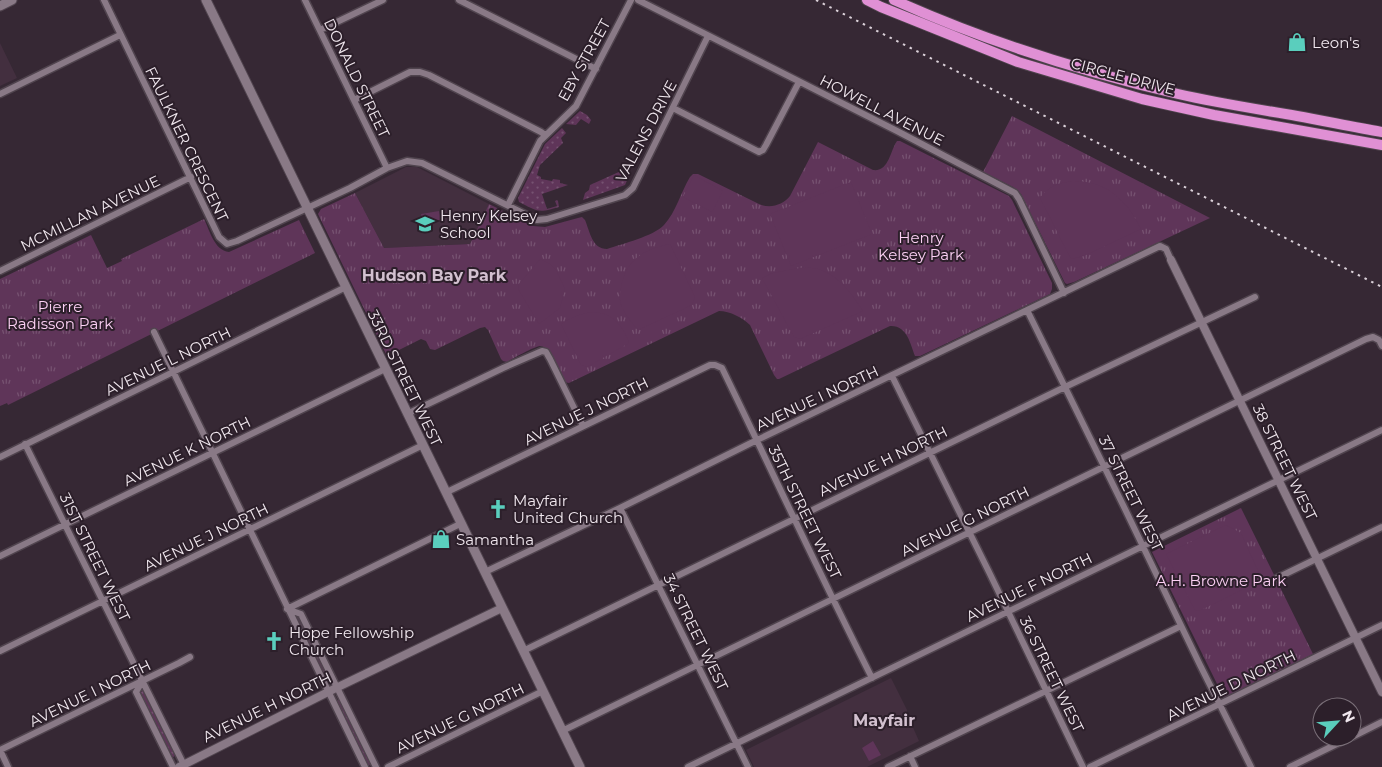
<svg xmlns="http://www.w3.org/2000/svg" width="1382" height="767" font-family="Montserrat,sans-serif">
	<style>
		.built { fill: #432f3f }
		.grass { fill: url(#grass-dots) }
		.park { fill: url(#park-tufts) }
		.garden { fill: #5f3559 }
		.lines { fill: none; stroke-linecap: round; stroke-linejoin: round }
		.minor-casing { stroke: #50444e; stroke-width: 9 }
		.tertiary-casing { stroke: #50444e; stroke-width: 10 }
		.secondary-casing { stroke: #50444e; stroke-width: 11 }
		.trunk-casing { stroke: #50444e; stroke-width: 12 }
		.minor { stroke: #897986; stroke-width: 6 }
		.tertiary { stroke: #897986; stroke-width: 8 }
		.secondary { stroke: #897986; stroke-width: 9 }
		.trunk { stroke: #e090d4; stroke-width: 10 }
		.rail { stroke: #dbd1d9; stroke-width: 2; stroke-dasharray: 2.5 5; stroke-linecap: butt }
		.labels { text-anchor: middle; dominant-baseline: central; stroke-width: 4; stroke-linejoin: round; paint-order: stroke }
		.poi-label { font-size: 15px; fill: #f0e7ee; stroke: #2c1f2a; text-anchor: start }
		.street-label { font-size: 15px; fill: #f0e7ee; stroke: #2c1f2a }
		.park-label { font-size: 15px; fill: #fcd0f4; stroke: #2c1f2a }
		.neighbourhood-label { font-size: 16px; font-weight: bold; fill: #d2c0cf; stroke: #2c1f2a }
	</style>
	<defs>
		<pattern id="grass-dots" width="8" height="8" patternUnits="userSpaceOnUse" patternTransform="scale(1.25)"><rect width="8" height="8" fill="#5f3559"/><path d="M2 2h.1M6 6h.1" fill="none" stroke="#765271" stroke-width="1.8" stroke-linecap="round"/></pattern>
		<pattern id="park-tufts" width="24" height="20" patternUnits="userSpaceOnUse" patternTransform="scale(1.25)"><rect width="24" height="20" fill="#5f3559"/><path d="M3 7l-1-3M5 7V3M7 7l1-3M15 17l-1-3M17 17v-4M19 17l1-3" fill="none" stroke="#765271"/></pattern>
	</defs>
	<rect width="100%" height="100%" fill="#362834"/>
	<path class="built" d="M0 43 17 78 0 86Z
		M406 167H417L489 204 470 244 384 248 355 193Z
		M891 678 907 710V714L919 741 867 767H754L746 750Z"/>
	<path class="grass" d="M580 111 587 115 591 120 589 124 581 119 576 125 566 124Z
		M562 128 566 133 561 138 563 143 540 165 537 175 541 177V179L552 181 553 179 560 180V183L568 185 542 194 547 209 557 206 555 201 557 200 558 201 559 207C539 213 538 212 519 202L518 198 545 144Z
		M621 171 629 176 625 185 583 200 585 193 589 190 590 185Z
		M298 614 330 679 326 682 294 617Z
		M142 691H144L175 754 174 757 171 756 140 693Z
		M339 700 371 763 368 767 336 701Z"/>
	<path class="park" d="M1012 116 1210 218 1074 282 1067 284 1065 283 1021 194 1013 187 983 172Z
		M897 141H900L1009 196 1012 200 1052 283V289L1050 294 920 356H915C910 343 907 325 890 326L779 379H777L774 375 750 325C743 318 730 311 719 311L569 383 564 382C560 373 551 346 540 346 533 347 514 358 507 362L503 361 501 359 488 330 485 327 480 328 435 350 430 349 426 341 421 339 387 356 318 214 321 209 355 193 384 248 470 244 489 204 533 226 545 227 578 218 582 217 585 220C590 232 592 249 607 249 622 244 654 236 664 225 676 212 681 192 690 177L693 174H698L759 204C770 209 783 205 790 196L818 142 873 170C889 172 890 151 897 141Z
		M204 219C210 231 214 250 229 252L299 220 315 253 8 405 7 403 0 406V279L91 235 107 268 122 261 121 259Z
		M1241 508 1313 654 1224 698 1152 552Z"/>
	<path class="garden" d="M694 175 723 191 712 212 683 197Z
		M1072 181C1106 180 1127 200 1141 229L1084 256 1071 259 1040 198C1050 185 1057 184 1072 181Z
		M851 182 872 234 791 266 770 214Z
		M439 211 441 220 423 222 421 214Z
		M670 244 695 297 692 305 638 330C632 323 621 310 620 300 619 296 621 291 621 288 625 260 644 249 670 244Z
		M540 259 550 264 556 270 565 289 560 308 539 324 518 289 519 284Z
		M805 267C810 268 816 268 821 270 840 277 852 294 863 311L800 339 794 337 762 278 773 273Z
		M595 312C598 313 603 313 607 315 618 320 626 332 629 343L587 367 581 365 561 324C572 317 581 313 595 312Z
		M1226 525 1241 533 1262 580 1199 611 1195 610 1166 554Z
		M873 741 881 755 869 761 862 748Z"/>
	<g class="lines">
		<g class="minor-casing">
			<path id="minor" d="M104 0 219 237 227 244 237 241 350 188 387 168 407 161 422 163 537 220 547 219 625 195 633 188 635 184 708 36
				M305 0 387 168
				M459 0 596 69
				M638 0 897 131 1015 193 1019 199 1064 293
				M320 30 383 0
				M0 94 120 35
				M354 100 410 72H420L429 75 541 132 545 135
				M673 108 759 152 763 150 766 145 799 82
				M508 205 540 141 576 106 631 0
				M0 271 191 177
				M1027 310 1124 507 1200 665 1251 767
				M154 332 365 767
				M892 376 989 572 1083 767
				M407 414 503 368 542 351 546 352 550 359 583 426
				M25 444 185 767
				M0 457 346 287
				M447 492 710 365H715L722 368C772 471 820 575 872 678
				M620 508 748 767
				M0 556 385 369
				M485 572 620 508 751 443 1160 246 1166 249 1171 260
				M1277 578 1382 527
				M287 609 462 523
				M287 609 301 614 376 767
				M0 651 423 445
				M523 651 1065 387 1255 297
				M142 682 136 692 173 767
				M562 731 1366 339 1373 337 1379 340 1382 346
				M1352 737 1382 722
				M0 750 179 663 190 657
				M0 750 8 767
				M910 756 915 767
				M388 767 543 691
				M688 767 1382 430
				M888 767 1181 626
				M1090 767 1382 625
				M1290 767 1351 737"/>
		</g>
		<g class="tertiary-casing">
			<path id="tertiary" d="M1171 260 1382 692
				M179 767 338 687 502 608"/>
		</g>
		<g class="secondary-casing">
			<path id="secondary" d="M206 0 580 767
				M0 6 12 0"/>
		</g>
		<g class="trunk-casing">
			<path id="trunk" d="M867 0 881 7 1018 62 1142 99 1214 115 1382 145
				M894 0C985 41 1080 71 1178 94 1217 103 1257 109 1297 116 1325 121 1353 127 1382 132"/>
		</g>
		<use href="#minor" class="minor"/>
		<use href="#tertiary" class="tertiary"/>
		<use href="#secondary" class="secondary"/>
		<use href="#trunk" class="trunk"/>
		<path class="rail" d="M816 0 1382 287"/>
	</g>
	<defs>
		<g id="shop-bare" transform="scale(1.5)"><path d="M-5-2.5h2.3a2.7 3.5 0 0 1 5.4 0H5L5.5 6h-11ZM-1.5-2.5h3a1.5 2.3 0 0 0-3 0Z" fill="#5acebd" stroke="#2c1f2a" stroke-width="2.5" paint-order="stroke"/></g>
		<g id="school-bare" transform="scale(1.5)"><path d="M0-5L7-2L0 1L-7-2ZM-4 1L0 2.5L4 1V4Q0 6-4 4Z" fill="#5acebd" stroke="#2c1f2a" stroke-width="2.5" paint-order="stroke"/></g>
		<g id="church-bare" transform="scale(1.5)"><path d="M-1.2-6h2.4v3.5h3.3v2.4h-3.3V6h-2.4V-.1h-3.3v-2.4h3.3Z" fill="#5acebd" stroke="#2c1f2a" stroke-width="2.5" paint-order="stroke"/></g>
	</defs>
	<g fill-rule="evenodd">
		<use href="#shop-bare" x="1297" y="42"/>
		<use href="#school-bare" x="425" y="224"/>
		<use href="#church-bare" x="498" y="509"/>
		<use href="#shop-bare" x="441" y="539"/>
		<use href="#church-bare" x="274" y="641"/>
	</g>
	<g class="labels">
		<g class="poi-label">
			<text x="1312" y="42">Leon's</text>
			<text x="440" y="215">Henry Kelsey<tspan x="440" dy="17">School</tspan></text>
			<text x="513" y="500">Mayfair<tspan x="513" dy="17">United Church</tspan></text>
			<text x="456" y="539">Samantha</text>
			<text x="289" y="632">Hope Fellowship<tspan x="289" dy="17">Church</tspan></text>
		</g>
		<g class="street-label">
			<text transform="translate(584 60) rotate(-61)">EBY STREET</text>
			<text transform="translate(1123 76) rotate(15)">CIRCLE DRIVE</text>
			<text transform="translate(357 78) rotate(64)">DONALD STREET</text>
			<text transform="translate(882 110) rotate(27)">HOWELL AVENUE</text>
			<text transform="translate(646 131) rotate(-62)">VALENS DRIVE</text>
			<text transform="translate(187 144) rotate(64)">FAULKNER CRESCENT</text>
			<text transform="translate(90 213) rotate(-26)">MCMILLAN AVENUE</text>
			<text transform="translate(168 361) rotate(-26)">AVENUE L NORTH</text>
			<text transform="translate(405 378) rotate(64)">33RD STREET WEST</text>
			<text transform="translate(817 398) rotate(-25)">AVENUE I NORTH</text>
			<text transform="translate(586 411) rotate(-26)">AVENUE J NORTH</text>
			<text transform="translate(187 451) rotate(-26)">AVENUE K NORTH</text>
			<text transform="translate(883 461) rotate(-26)">AVENUE H NORTH</text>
			<text transform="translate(1285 462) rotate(64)">38 STREET WEST</text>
			<text transform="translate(1131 493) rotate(64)">37 STREET WEST</text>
			<text transform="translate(805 512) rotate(64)">35TH STREET WEST</text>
			<text transform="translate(965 521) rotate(-26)">AVENUE G NORTH</text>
			<text transform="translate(206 537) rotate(-26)">AVENUE J NORTH</text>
			<text transform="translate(95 557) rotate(64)">31ST STREET WEST</text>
			<text transform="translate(1029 587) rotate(-26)">AVENUE F NORTH</text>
			<text transform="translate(696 632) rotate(64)">34 STREET WEST</text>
			<text transform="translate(1052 674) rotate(64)">36 STREET WEST</text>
			<text transform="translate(1231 685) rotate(-26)">AVENUE D NORTH</text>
			<text transform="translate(90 693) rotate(-26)">AVENUE I NORTH</text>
			<text transform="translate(267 707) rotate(-26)">AVENUE H NORTH</text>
			<text transform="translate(460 718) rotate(-26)">AVENUE G NORTH</text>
		</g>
		<g class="park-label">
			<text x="921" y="237">Henry<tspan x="921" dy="17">Kelsey Park</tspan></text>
			<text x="60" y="306">Pierre<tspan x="60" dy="17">Radisson Park</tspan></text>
			<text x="1221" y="580">A.H. Browne Park</text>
		</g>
		<g class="neighbourhood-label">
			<text x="434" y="275">Hudson Bay Park</text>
			<text x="884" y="720">Mayfair</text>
		</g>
	</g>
	<g transform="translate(1337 722) rotate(64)"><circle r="24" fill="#2c1f2a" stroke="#7a6f78"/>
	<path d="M0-4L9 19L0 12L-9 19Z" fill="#5acebd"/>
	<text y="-8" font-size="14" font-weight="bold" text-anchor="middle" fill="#f0e7ee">N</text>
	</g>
</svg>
